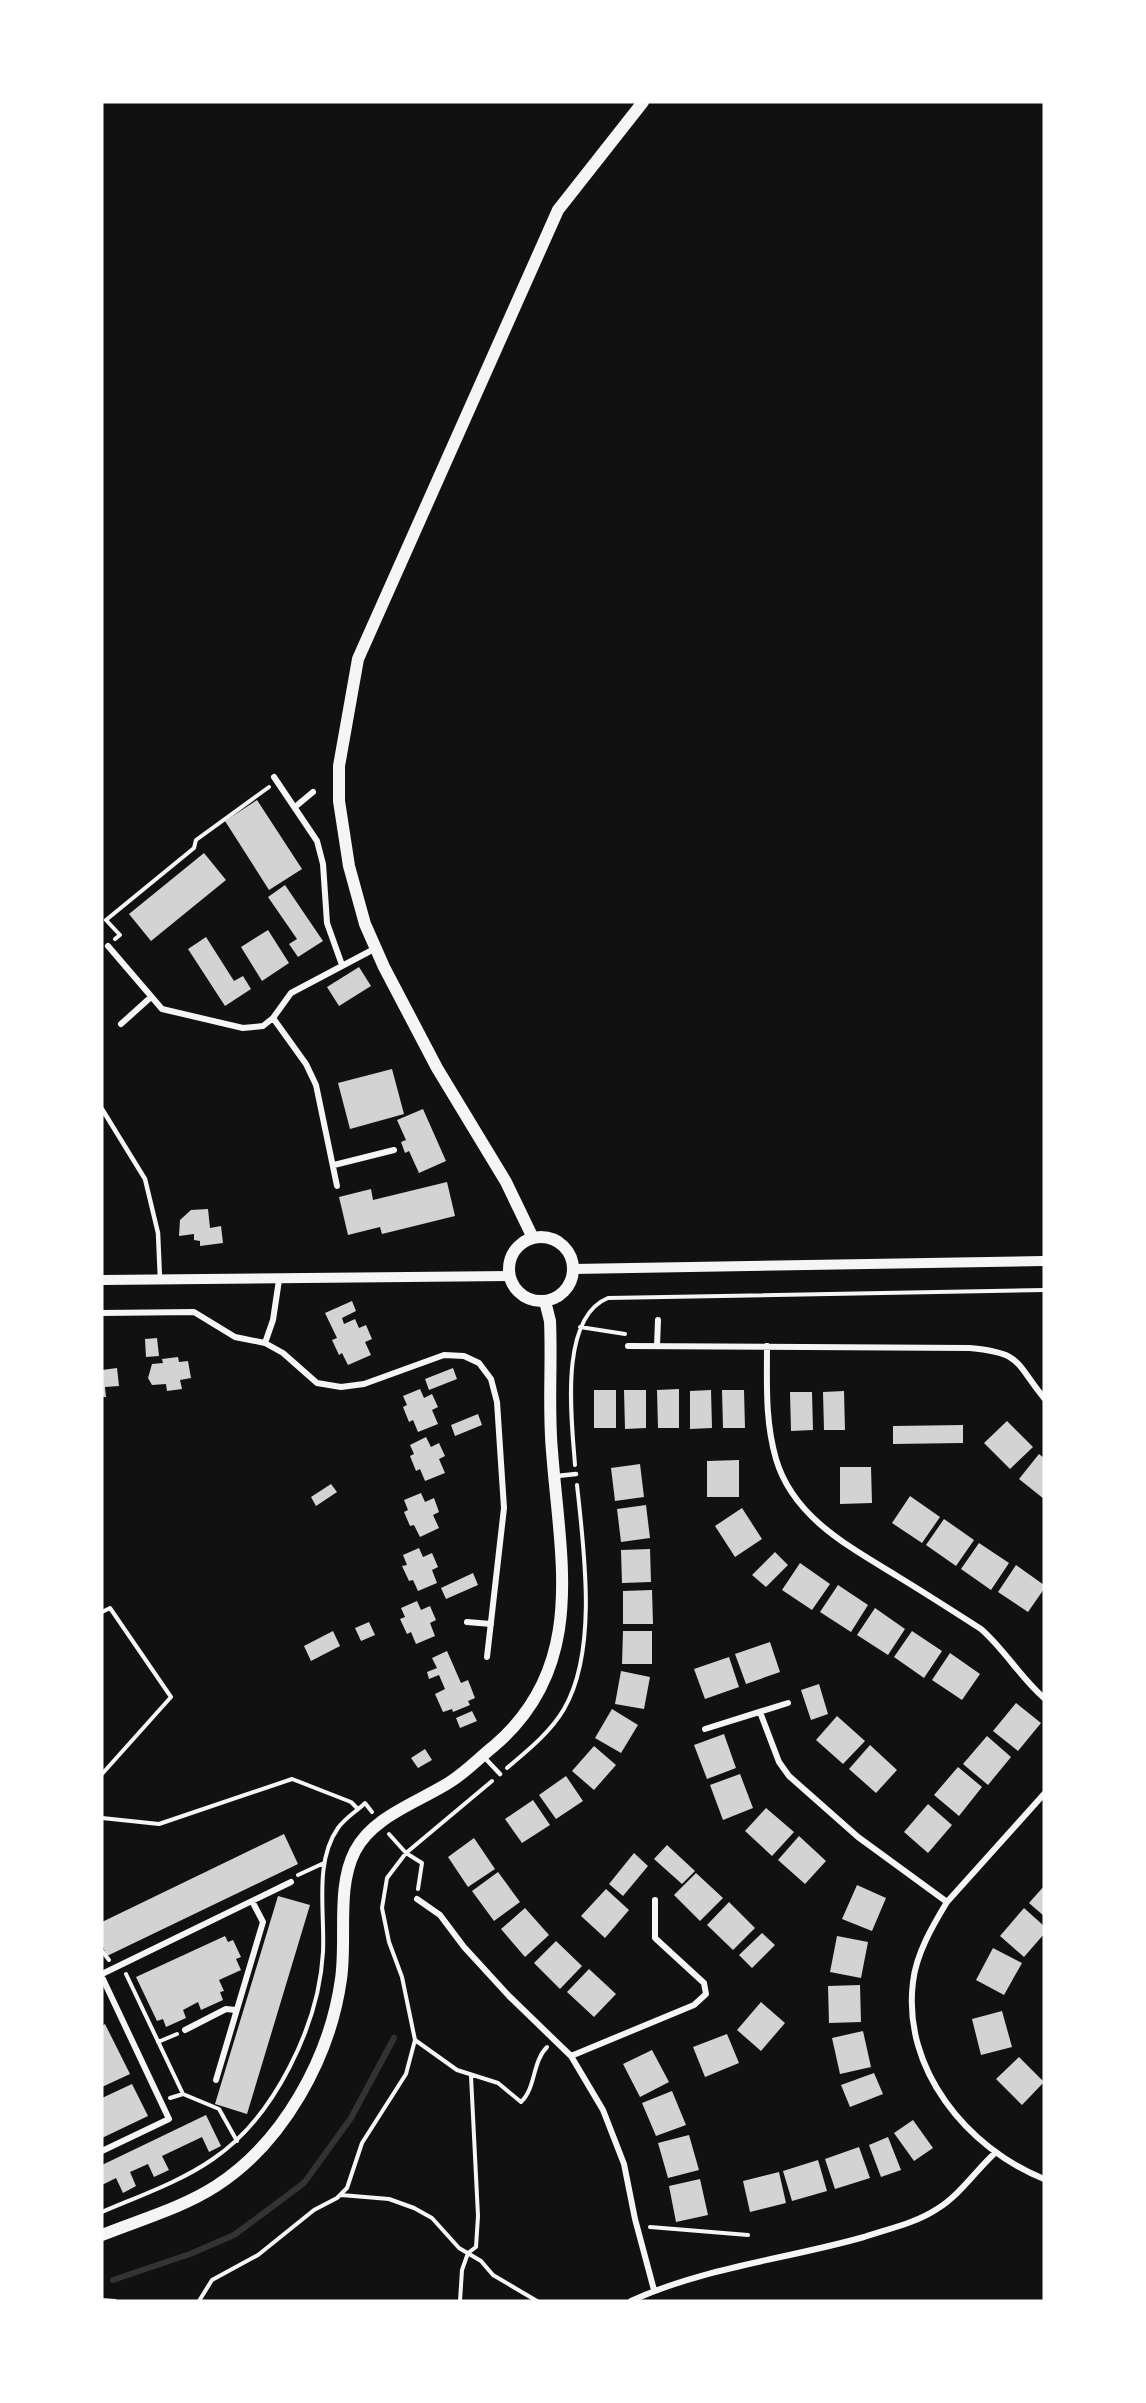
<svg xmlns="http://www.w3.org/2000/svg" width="1146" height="2403" font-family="'Roboto Condensed',sans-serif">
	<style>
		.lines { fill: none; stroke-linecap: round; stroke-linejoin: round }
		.stream { stroke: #333; stroke-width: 6 }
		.building { fill: #d3d3d3 }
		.path { stroke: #f5f5f5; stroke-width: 4 }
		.service { stroke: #f5f5f5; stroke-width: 4.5 }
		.minor { stroke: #f5f5f5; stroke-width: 6 }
		.tertiary { stroke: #f5f5f5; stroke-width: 10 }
		.secondary { stroke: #f5f5f5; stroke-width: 12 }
	</style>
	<rect width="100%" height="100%" fill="#111"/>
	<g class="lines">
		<path class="stream" d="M113 2280 190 2254 234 2235 304 2183 351 2118 394 2038"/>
	</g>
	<path class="building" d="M257 800 302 869 269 890 225 821Z
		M204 853 226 880 151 941 129 914Z
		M285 885 323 941 298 957 289 944 297 939 268 897Z
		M268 930 289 963 262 981 241 947Z
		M206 937 234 981 243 976 251 989 225 1006 188 949Z
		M359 967 371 986 339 1006 327 987Z
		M392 1069 404 1114 350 1129 338 1083Z
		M423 1109 446 1161 419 1173 409 1151 405 1153 401 1142 406 1140 397 1120Z
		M447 1182 455 1216 382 1234 380 1227 348 1235 339 1197 371 1189 373 1200Z
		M208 1209 210 1228 221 1226 223 1243 200 1246V1241L194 1240V1234L179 1236 180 1220 191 1210Z
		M352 1301 356 1311 342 1318 344 1324 355 1319 359 1328 366 1325 372 1339 365 1342 371 1355 348 1365 342 1353 339 1355 332 1340 337 1338 325 1313Z
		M157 1338 159 1356 146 1357 145 1339Z
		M178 1357 179 1362 188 1361 191 1378 180 1380 182 1389 167 1391 166 1384 152 1385 148 1378 152 1364 163 1363 162 1359Z
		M117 1368 119 1386 105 1387 106 1397H102V1370Z
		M453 1368 457 1379 429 1390 425 1379Z
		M420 1389 424 1398 432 1394 438 1407 432 1410 438 1424 418 1432 413 1420 409 1422 403 1407 407 1405 403 1396Z
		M679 1389V1428H658L657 1390Z
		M594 1390H616V1428H594Z
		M624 1390H646V1428L625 1429Z
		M711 1390 712 1428 690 1429V1391Z
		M722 1390H744L745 1428H723Z
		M844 1391 845 1430H824L823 1392Z
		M790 1392H812L813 1430 791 1431Z
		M478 1414 482 1425 455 1436 451 1425Z
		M1007 1421 1033 1447 1010 1469 984 1443Z
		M963 1425V1443L893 1444V1426Z
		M426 1437 431 1447 439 1443 445 1456 439 1459 445 1473 425 1481 420 1469 416 1471 410 1456 414 1454 410 1445Z
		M1039 1454 1044 1458V1499L1019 1479Z
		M739 1460V1497H707V1461Z
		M640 1464 644 1497 615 1501 611 1468Z
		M840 1467H871L872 1503 840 1504Z
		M331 1484 337 1492 316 1506 311 1497Z
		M421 1493 425 1502 434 1498 439 1512 433 1515 439 1528 420 1537 414 1525 410 1526 404 1512 408 1510 404 1500Z
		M910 1496 940 1517 922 1543 892 1523Z
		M646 1505 650 1538 621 1542 617 1509Z
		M742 1508 762 1539 735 1557 715 1526Z
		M944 1519 974 1540 956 1566 926 1545Z
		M979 1543 1009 1563 991 1590 961 1569Z
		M419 1548 423 1557 432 1553 438 1567 432 1570 437 1583 418 1591 413 1580 409 1581 402 1566 407 1565 403 1555Z
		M650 1549 651 1582 622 1583 621 1550Z
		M775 1552 788 1565 766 1587 752 1575Z
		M800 1563 830 1584 812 1610 782 1590Z
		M1016 1565 1044 1585V1589L1028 1612 998 1592Z
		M473 1573 478 1585 446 1599 441 1588Z
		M838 1585 868 1605 851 1632 820 1612Z
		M652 1590 653 1624H623V1591Z
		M417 1601 421 1610 430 1606 436 1620 430 1623 435 1636 416 1644 411 1632 407 1634 400 1619 405 1617 401 1608Z
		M875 1608 905 1629 888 1655 857 1635Z
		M369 1622 375 1635 361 1641 355 1628Z
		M333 1631 340 1646 311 1661 304 1646Z
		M623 1631H652V1664H622Z
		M912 1631 942 1651 924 1678 894 1657Z
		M770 1642 780 1672 746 1684 735 1654Z
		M447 1651 461 1683 468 1680 475 1698 468 1701 470 1705 453 1712 452 1709 443 1712 435 1694 445 1689 439 1675 429 1679 427 1672 437 1668 432 1658Z
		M950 1653 980 1674 962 1700 932 1680Z
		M729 1657 739 1687 705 1699 694 1669Z
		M621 1671 650 1677 644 1709 615 1704Z
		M819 1684 828 1714 811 1720 801 1690Z
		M1016 1703 1041 1723 1018 1751 993 1731Z
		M612 1709 638 1725 621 1753 595 1738Z
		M472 1711 477 1721 460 1728 456 1718Z
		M837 1716 865 1741 843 1764 816 1740Z
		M724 1734 736 1768 707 1779 694 1745Z
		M987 1736 1011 1757 988 1785 963 1764Z
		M870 1745 897 1770 876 1793 849 1769Z
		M594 1746 616 1765 594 1790 572 1771Z
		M425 1749 432 1760 418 1768 411 1758Z
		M958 1767 982 1787 959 1816 934 1795Z
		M740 1774 753 1808 723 1820 710 1785Z
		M566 1776 583 1801 556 1819 539 1795Z
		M533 1800 550 1825 522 1843 505 1819Z
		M928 1804 952 1825 928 1853 904 1832Z
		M766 1808 794 1832 772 1856 745 1831Z
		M284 1834 298 1864 107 1956 102 1945V1922Z
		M799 1836 826 1861 805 1884 778 1860Z
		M474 1838 495 1869 468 1887 448 1857Z
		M667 1845 695 1871 682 1884 654 1859Z
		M634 1853 648 1866 623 1896 609 1884Z
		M498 1872 520 1902 494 1921 472 1891Z
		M696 1873 723 1898 700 1921 674 1895Z
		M857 1885 886 1898 872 1931 842 1919Z
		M1044 1886V1916L1029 1903Z
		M606 1889 629 1910 605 1938 581 1916Z
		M278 1896 310 1905 247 2114 215 2104Z
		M729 1902 755 1928 733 1950 707 1925Z
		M525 1908 549 1935 525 1957 501 1929Z
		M1024 1908 1044 1926V1934L1024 1957 1000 1936Z
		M762 1933 775 1945 752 1968 739 1955Z
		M225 1936 228 1942 233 1940 241 1957 236 1959 241 1970 219 1980 224 1991 220 1992 223 2000 201 2010 198 2002 183 2010 186 2018 166 2027 163 2019 157 2021 136 1977Z
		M837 1936 868 1942 861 1978 830 1972Z
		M556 1941 582 1966 560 1989 534 1963Z
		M993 1948 1022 1963 1004 1995 976 1980Z
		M589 1969 616 1994 594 2017 567 1992Z
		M860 1985 861 2022 829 2023 828 1986Z
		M761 2002 785 2023 761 2051 737 2030Z
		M1002 2011 1012 2047 981 2055 972 2019Z
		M105 2024 130 2074 102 2087V2026Z
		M863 2031 871 2067 840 2074 832 2038Z
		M727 2034 739 2063 705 2077 693 2047Z
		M652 2050 669 2082 640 2097 623 2064Z
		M1019 2057 1044 2082 1022 2105 996 2079Z
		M874 2073 883 2094 850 2107 841 2085Z
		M132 2084 148 2116 102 2138V2098Z
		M672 2091 686 2125 656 2136 642 2103Z
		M206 2115 221 2146 209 2152 202 2137 162 2156 169 2170 154 2177 148 2164 130 2172 136 2186 123 2193 116 2178 102 2185V2165Z
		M913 2120 933 2148 914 2161 894 2133Z
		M689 2135 699 2170 668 2178 658 2143Z
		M888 2137 901 2170 881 2177 869 2145Z
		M859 2147 870 2178 835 2189 825 2159Z
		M818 2160 827 2191 792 2201 783 2171Z
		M779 2172 786 2203 750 2212 743 2181Z
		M700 2179 708 2215 676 2222 669 2186Z"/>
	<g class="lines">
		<path class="path" d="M115 939 120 935 106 920 194 848 196 840 269 787
			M580 1327 625 1334
			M575 1465C572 1422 558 1318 608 1298L1044 1290
			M102 1612 110 1608 171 1697 102 1774
			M507 1768C527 1751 550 1733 564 1709 598 1651 584 1550 577 1485
			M102 1818 159 1824 292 1779 351 1802 358 1809
			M389 1834 406 1853 422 1863 418 1889
			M298 1875 324 1863
			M102 1951 109 1960
			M126 1974 183 2094
			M415 2040 457 2070 498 2083 521 2102C536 2088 532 2062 547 2047
			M158 2042 177 2034
			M170 2098 183 2094 219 2109 237 2141
			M341 2195 389 2199 414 2208 432 2218 459 2248 481 2261 493 2275 537 2301
			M102 2212C139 2196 180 2182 213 2159 274 2118 319 2025 323 1952 325 1912 314 1862 338 1828 345 1818 357 1811 365 1803L372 1812
			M650 2227 748 2235
			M102 2300 115 2301
			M199 2301 212 2280 258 2255 314 2210 337 2198 347 2188 362 2143 406 2074 415 2040 402 1977 389 1942 382 1908 387 1878 406 1853 492 1781
			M460 2301 462 2270 468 2253 476 2247 478 2216 471 2076"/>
		<path class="service" d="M102 1109 145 1179 158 1233 160 1279
			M557 1476 576 1474
			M483 1756 500 1774"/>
		<path class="minor" d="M274 777 317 841 323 864 327 923 342 965
			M295 807 313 792
			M108 946 162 1009 243 1028 263 1026 273 1018 291 993 376 948
			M273 1018 306 1064 316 1085 337 1186
			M121 1024 151 997
			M334 1165 394 1150
			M279 1280 273 1320 265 1343 283 1353 317 1383 341 1387 364 1384 444 1355 464 1356 479 1363 491 1379 497 1402 504 1508 487 1657
			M102 1313 194 1312 235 1337 265 1343
			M628 1346 970 1348C1022 1353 1014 1361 1044 1398
			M657 1346 658 1320
			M767 1346C767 1384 765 1421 776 1459 793 1517 848 1546 897 1576 925 1593 953 1611 981 1629 1005 1650 1020 1677 1044 1698
			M467 1622 491 1624
			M760 1712 779 1762 789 1776 858 1837 947 1902
			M705 1729 788 1703
			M1044 1794 947 1902C933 1925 916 1954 913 1982 902 2069 967 2148 1044 2179
			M417 1899 440 1915 464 1947 509 1996 571 2056 603 2110 624 2164 635 2219 654 2290
			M102 1974 291 1882
			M102 1977 169 2119 102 2151
			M185 2030 226 2009 236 2010
			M571 2056 694 2005 706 1994 704 1983 655 1938V1900
			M216 2080 263 1922 252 1901
			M631 2301C705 2267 787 2259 864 2237 888 2229 916 2223 937 2209 960 2195 976 2170 996 2152"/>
		<path class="tertiary" d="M573 1269 1044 1261
			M102 1280 510 1276"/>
		<path class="secondary" d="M509 1269a32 32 0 1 1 64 0a32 32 0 1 1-64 0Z
			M533 1238 506 1182 437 1068 384 967 365 924 349 866 339 801V766L358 659 558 210 643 102
			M102 2235C139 2220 182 2208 216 2186 283 2143 330 2058 341 1979 347 1938 336 1888 355 1851 373 1816 419 1802 450 1782 466 1772 479 1758 494 1746 588 1666 560 1559 552 1451 548 1408 552 1365 550 1321L545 1301"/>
	</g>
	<rect width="1146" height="2403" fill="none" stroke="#ffffff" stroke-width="207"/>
</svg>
